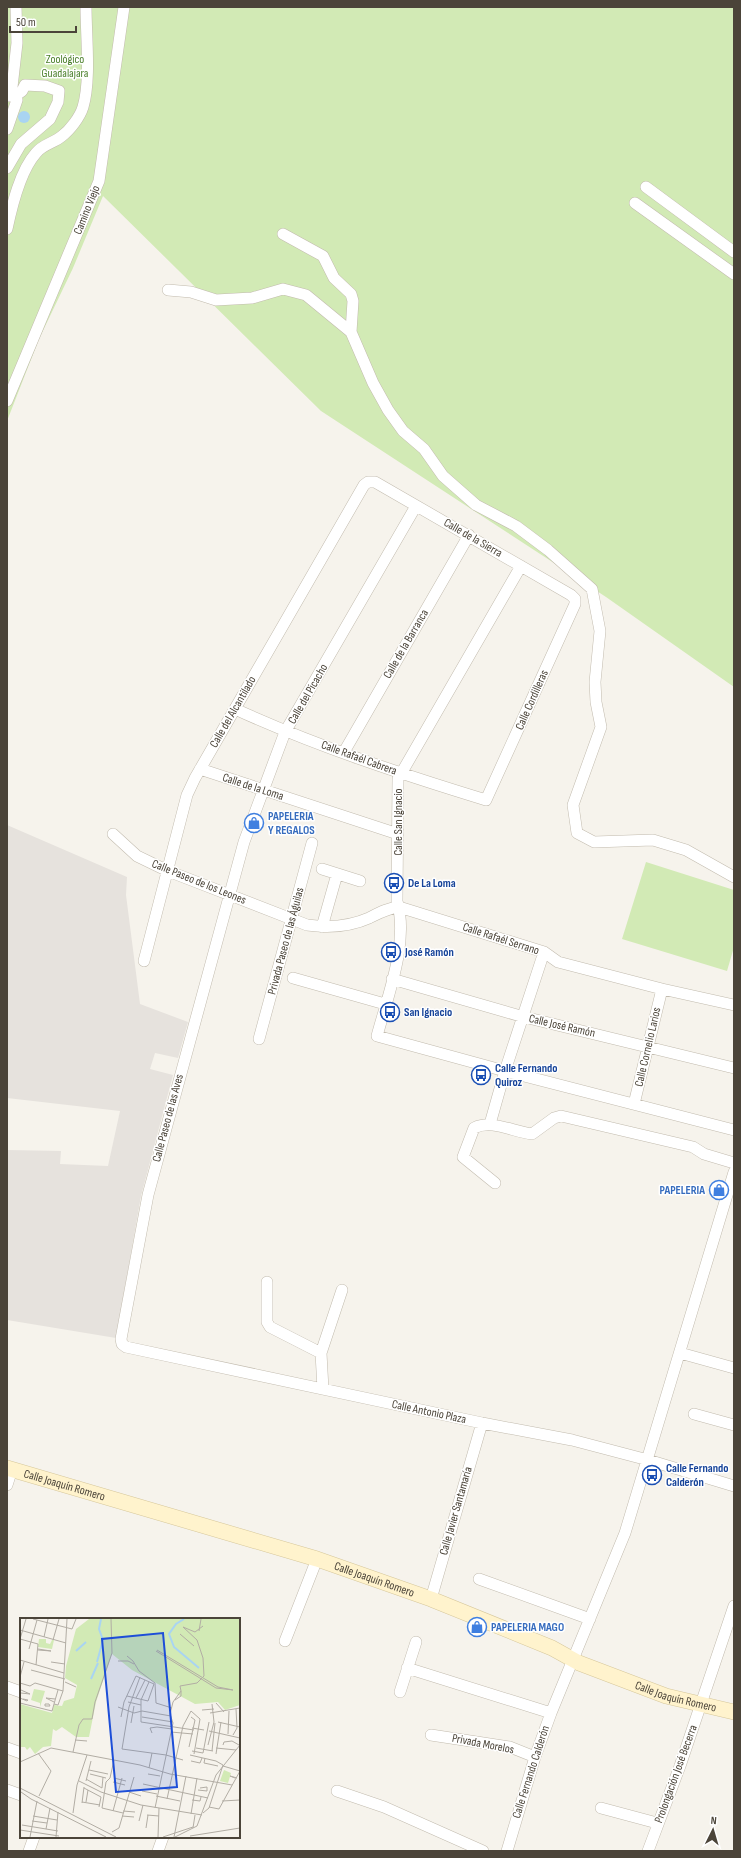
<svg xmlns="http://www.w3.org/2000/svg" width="741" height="1858" font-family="'Sofia Sans Condensed',sans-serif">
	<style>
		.industrial { fill: #e6e2dd }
		.green { fill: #d2eab5 }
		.water { fill: #a9d4f2 }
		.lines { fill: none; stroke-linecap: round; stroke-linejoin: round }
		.street-casing { stroke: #c2bbae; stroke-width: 12 }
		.secondary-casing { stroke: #d6c79b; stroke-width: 16 }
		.street { stroke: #fff; stroke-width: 11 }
		.secondary { stroke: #fff3cd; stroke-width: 15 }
		.labels { text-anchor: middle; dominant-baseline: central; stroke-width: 3; stroke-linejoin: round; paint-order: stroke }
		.park-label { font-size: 12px; fill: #4a7f2a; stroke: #fff }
		.street-label { font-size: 12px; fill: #4b4439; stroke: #fff }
		.shop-label { font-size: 12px; font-weight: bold; fill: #366cbe; stroke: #fff; text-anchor: start }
		.transit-label { font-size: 12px; font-weight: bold; fill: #164399; stroke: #fff; text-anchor: start }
		.inset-river { fill: none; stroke: #a9d4f2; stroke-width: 2 }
		.inset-road { fill: none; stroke: #b2ada4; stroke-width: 1 }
		.view { fill: #1d4ed8; fill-opacity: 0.15; stroke: #1d4ed8; stroke-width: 2 }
		.inset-edge { fill: none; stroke: #4b4439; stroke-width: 2 }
	</style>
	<rect width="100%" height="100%" fill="#f6f3ec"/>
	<path class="industrial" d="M7 825 127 877 126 895 140 1004 188 1022 178 1058 155 1053 150 1069 173 1075 141 1196 116 1338 7 1320V1150L61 1151 60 1164 108 1166 120 1111 7 1098Z"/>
	<path class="green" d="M7 7H734V687L606 597 321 411 103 196 73 268 39 339 7 421Z
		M646 862 734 890V947L727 971 622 939Z"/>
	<path class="water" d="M18 117a6 6 0 1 1 12 0a6 6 0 1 1-12 0Z"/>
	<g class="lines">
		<g class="street-casing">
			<path id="street" d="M7 96H15L22 91 25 85 45 86 59 91 58 102 50 119 21 144 7 168
				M11 96 17 43 16 7
				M7 129 17 100 15 96
				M646 187 734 252
				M635 203 734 274
				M7 229C12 205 20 171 36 153 43 144 54 143 62 136 70 130 80 117 83 107 91 80 86 36 86 7
				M283 234 323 256 334 278 351 294 353 301 351 332 373 383 388 410 403 431 424 449 443 476 476 505 516 526 548 550 592 589 600 631 595 682 596 702 601 727 573 805 577 833 594 842 653 840 686 850 734 877
				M168 290 191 292 216 300 252 298 283 289 306 295 351 332
				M7 401 99 181 124 7
				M416 506 285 732 244 842 148 1195 121 1339 122 1344 126 1347 482 1423 572 1440 648 1460 734 1486
				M521 566 398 779 397 901C409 942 388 995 377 1036L505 1071 734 1130
				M344 752 469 535
				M200 769 398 834
				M113 834 137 856 168 871 307 925C329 928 349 927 369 918 379 913 388 908 399 907L544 952 558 962 662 989 734 1005
				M322 869 360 881
				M322 927 337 874
				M144 961 187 795 195 778 364 485 368 482H375L571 595 575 599V604L486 800C401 774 316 746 235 709
				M293 978 385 1004
				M392 979 524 1017 734 1068
				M259 1039 312 843
				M634 1104 662 989
				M490 1124 505 1071 544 952
				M495 1183 463 1157 474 1128C492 1119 513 1132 532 1134L554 1118 561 1116 693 1147 704 1154 734 1163
				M267 1282V1322L270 1327 321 1353
				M680 1353 734 1368
				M323 1389 321 1353 342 1290
				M694 1414 734 1425
				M7 1485 12 1469
				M479 1579 590 1619
				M431 1599 482 1423
				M285 1641 317 1559
				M407 1668 551 1713
				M7 1687 21 1692
				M400 1692 416 1642
				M431 1735 510 1747 535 1757
				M7 1748 21 1753
				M7 1790 21 1795
				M337 1791 384 1807 483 1851
				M601 1808 657 1823
				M29 1851 34 1837
				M158 1851 163 1837
				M507 1851 535 1757 551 1713 625 1533 734 1172
				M648 1851 680 1766 734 1606"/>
		</g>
		<g class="secondary-casing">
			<g id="secondary">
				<path id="s1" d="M7 1468 317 1559 431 1599 552 1648 579 1663 666 1696 734 1712"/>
			</g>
		</g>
		<use href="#street" class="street"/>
		<use href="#secondary" class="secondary"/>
	</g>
	<defs>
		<g id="shop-ring" transform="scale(1)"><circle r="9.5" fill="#fff" stroke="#3f7fe0" stroke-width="1.5"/><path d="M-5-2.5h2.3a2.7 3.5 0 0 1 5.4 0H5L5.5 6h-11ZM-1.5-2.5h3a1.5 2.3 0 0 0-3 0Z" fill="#3f7fe0"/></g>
		<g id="bus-ring" transform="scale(1)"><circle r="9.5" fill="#fff" stroke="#1a4fb4" stroke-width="1.5"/><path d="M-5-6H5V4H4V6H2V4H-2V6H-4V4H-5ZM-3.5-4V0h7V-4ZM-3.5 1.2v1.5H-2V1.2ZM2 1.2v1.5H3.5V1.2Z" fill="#1a4fb4"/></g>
	</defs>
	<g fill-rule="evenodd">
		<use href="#shop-ring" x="254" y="823"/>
		<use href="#bus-ring" x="394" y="883"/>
		<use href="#bus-ring" x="391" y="952"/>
		<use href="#bus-ring" x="390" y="1012"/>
		<use href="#bus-ring" x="481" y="1075"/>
		<use href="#shop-ring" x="719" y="1190"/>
		<use href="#bus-ring" x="652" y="1475"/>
		<use href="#shop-ring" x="477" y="1627"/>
	</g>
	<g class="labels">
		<g class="park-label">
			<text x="65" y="59">Zoológico<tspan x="65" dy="14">Guadalajara</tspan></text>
		</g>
		<g class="street-label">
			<text transform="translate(87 210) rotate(-68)">Camino Viejo</text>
			<text transform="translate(473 538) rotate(30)">Calle de la Sierra</text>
			<text transform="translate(406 644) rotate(-60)">Calle de la Barranca</text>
			<text transform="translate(308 694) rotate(-60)">Calle del Picacho</text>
			<text transform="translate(532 700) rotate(-66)">Calle Cordilleras</text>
			<text transform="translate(233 712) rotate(-60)">Calle del Alcantilado</text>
			<text transform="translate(359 758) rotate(20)">Calle Rafaél Cabrera</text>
			<text transform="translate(253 787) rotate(18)">Calle de la Loma</text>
			<text transform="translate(398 822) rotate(-90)">Calle San Ignacio</text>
			<text transform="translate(199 882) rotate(22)">Calle Paseo de los Leones</text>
			<text transform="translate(501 939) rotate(18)">Calle Rafaél Serrano</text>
			<text transform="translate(286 941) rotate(-75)">Privada Paseo de las Águilas</text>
			<text transform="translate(562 1026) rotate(13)">Calle José Ramón</text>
			<text transform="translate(648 1047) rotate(-77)">Calle Cornelio Larios</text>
			<text transform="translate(168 1118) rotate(-75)">Calle Paseo de las Aves</text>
			<text transform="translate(429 1412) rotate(12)">Calle Antonio Plaza</text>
			<text stroke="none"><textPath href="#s1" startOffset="60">Calle Joaquín Romero</textPath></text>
			<text transform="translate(456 1511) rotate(-74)">Calle Javier Santamaría</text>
			<text stroke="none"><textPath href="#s1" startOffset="384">Calle Joaquín Romero</textPath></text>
			<text stroke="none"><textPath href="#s1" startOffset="708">Calle Joaquín Romero</textPath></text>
			<text transform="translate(483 1744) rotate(11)">Privada Morelos</text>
			<text transform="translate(531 1772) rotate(-72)">Calle Fernando Calderón</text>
			<text transform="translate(676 1774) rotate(-70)">Prolongación José Becerra</text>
		</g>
		<g class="shop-label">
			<text x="268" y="816">PAPELERIA<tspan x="268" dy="14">Y REGALOS</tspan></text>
			<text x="705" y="1190" text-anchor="end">PAPELERIA</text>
			<text x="491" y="1627">PAPELERIA MAGO</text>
		</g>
		<g class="transit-label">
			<text x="408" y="883">De La Loma</text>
			<text x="405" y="952">José Ramón</text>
			<text x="404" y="1012">San Ignacio</text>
			<text x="495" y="1068">Calle Fernando<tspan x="495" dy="14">Quiroz</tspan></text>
			<text x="666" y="1468">Calle Fernando<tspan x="666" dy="14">Calderón</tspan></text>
		</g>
	</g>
	<g transform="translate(20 1618)">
		<rect width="220" height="220" fill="#f6f3ec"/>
		<path d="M69 1H220V87L205 92 198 84 175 86 112 52 92 36 76 84 69 119H56L42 109 36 113 33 111 31 128 23 129 15 136 10 129 7 132 5 129H0V86L32 95 34 87 42 88 44 83 54 80 57 67 45 60 46 48 56 11ZM19 21H26V25L30 26 32 22H34L32 31 18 29ZM14 71 25 73 20 89V85L11 82ZM204 152 211 155 208 165 200 163Z" fill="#d2eab5"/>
		<path class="inset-river" d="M164 1 156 6 149 16 154 29 179 50M56 33 66 24M77 44 83 22 79 11 81 1M71 61 78 45"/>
		<path class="inset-road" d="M13 1 52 11 56 1M163 9 175 14 183 8M0 12 46 25M179 13 181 1M160 16 174 28M24 19 28 1M0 21 18 26 16 47M0 21 6 1M33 22 39 1M9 31 17 2M18 32 31 33 18 31M136 33 196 70 213 72 198 69 137 32M107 38 113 43 119 53 135 65 136 85 152 90M0 42 44 55M98 43H108L114 46M31 44 45 46M11 52 45 61M0 59 4 44M120 59 109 89 102 131 146 137 163 142M45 64 56 69M129 64 121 82V104L174 112M0 65 10 68 15 65 43 73 38 87 34 86M43 73 47 1M1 75 10 76 1 72M0 80 7 83 8 82 3 81M116 80 125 62M155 82 161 78V73M34 84 26 80 35 81M108 84 121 87M0 85 32 93 38 72M196 85 204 94M25 86H29L30 88H25ZM98 89 114 95 122 93 151 98M182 92 194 91M190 95 220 90M101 99 104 84 116 58 134 66 128 83 107 78M122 99 153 104M198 104 220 109M111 105 114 88M172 110 184 112M189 113 220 120M151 114 173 116M132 115 130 110 137 109 152 111M208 116 209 93M213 117 217 110 216 91M55 122 67 123M188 127 194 104 192 86M203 127 204 124 212 123 219 127M169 129 175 102 171 99M176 130 193 133M196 130 216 132M172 133 183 135 189 104M192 133 195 105M53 134 59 107 63 101H72L75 84 92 35 91 1M18 135 31 153 19 178M196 136 201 104M170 137 196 143 203 147 189 190 183 195M185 140 184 145 198 148M94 142 90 160 86 164 82 190 103 195M171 143 180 145 182 140M0 144 31 130 120 147 150 156 212 167M203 148 220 153M129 150 132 135M69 152 88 156M70 156 86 160M128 156 140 158M94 160 106 163M215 160 210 158 217 160M66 161 82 170 83 159M59 163 81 174 121 187 182 197M66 163 71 143M93 164 105 167M123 166 188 180M0 170 96 219M64 170 81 179 79 189M178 172 187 173V169L180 170M122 173 137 176M1 174 11 181M109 174 121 178M136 178 160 183M11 181 86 219M147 181 163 108 171 93 180 101 174 136M172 182 180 183 181 179M202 183 220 182M62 184 80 187M66 184 68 172M62 185 64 169M189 189 199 191 220 153M135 190 153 105 150 96 153 84 161 73 160 68 177 65 184 58 183 40 177 22 163 9M93 193 102 160M103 193 115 194M53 195 57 167 67 137M171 196 177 160M127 197 139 198M13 198 37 202M102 198 114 199M12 203 27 205M119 203 123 187M2 207 38 213M126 210 128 197M173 210 175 197M26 211 30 190M0 212 39 218M92 214 99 210 114 159M170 218 220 210M10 219 17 183M36 219 38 194M138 219 139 190M143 219 173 209M154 219 166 158M155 219 177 208 196 157 220 127"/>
		<path class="view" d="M143 15 157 169 96 174 82 21Z"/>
		<rect width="220" height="220" class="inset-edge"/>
	</g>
	<rect width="741" height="1858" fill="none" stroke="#4b4439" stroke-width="16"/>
	<g transform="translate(713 1830) rotate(5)" stroke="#ffffff" stroke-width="3" paint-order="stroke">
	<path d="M0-3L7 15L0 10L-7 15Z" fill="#4b4439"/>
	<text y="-6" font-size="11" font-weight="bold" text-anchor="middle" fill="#4b4439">N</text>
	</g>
	<path d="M10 26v6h66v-6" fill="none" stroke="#4b4439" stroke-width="2"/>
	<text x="16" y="26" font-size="12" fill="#4b4439" stroke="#ffffff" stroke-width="3" paint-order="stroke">50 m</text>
</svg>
